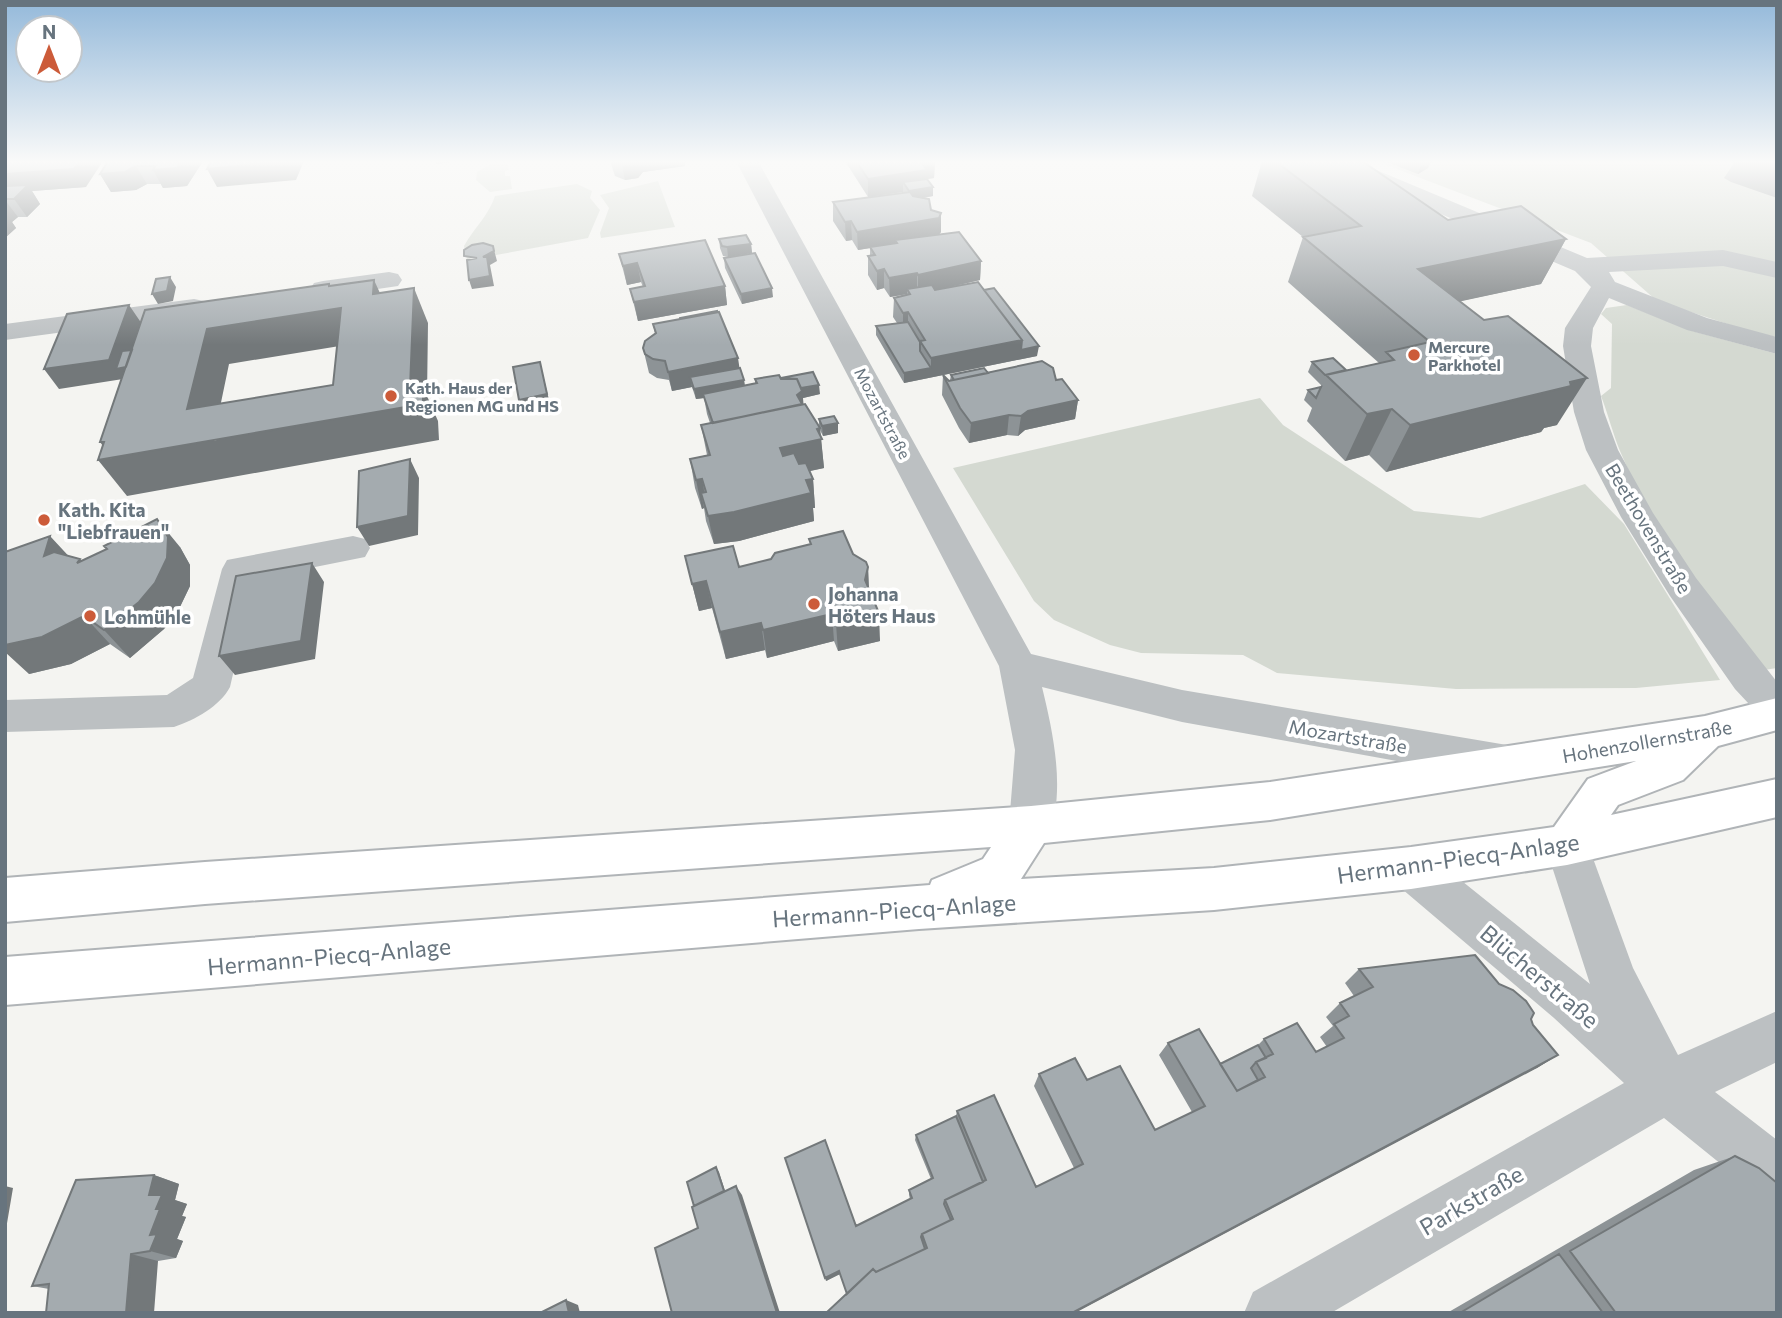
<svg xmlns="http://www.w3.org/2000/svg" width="1782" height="1318" font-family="Commissioner,sans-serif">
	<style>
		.green { fill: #d4d9d1 }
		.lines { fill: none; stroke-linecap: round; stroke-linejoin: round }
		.major-casing { stroke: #b0b4b7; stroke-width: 4 }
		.minor { fill: #bcc0c2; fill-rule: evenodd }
		.major { fill: #fff; fill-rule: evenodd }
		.wall { fill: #8d9396 }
		.shaded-wall { fill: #73787a }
		.building { fill: #a4abaf; stroke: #73787a; stroke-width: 2; fill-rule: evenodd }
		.poi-dot { fill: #cc5b39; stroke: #fff; stroke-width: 2.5 }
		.labels { text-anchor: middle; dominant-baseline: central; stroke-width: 7; stroke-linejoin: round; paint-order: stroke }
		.far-poi-label { font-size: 16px; font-weight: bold; fill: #67747e; stroke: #fff; text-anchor: start }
		.far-street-label { font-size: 16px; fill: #67747e; stroke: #fff }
		.poi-label { font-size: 19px; font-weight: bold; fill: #67747e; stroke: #fff; text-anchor: start }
		.street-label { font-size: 19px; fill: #67747e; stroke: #fff }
		.near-street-label { font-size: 23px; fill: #67747e; stroke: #fff }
	</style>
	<rect width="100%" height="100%" fill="#f4f4f1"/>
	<path class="green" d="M496 161H507L509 170 505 171V176H510L512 189 490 192 476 180 477 172Z
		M1376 161H1777V337L1752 332 1657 301 1591 243Z
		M658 181 675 227 601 238 600 233 609 208 600 195Z
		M577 184 592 191 590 198 600 210 588 238 496 255 486 253 467 260 464 246C474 228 489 215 495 196Z
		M1627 305 1692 331 1777 354V668L1764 670C1712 601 1654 532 1620 451 1613 434 1608 414 1601 396L1611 388 1612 324 1601 314 1606 308Z
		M1260 398 1283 425 1414 511 1480 518 1585 484 1624 524 1720 680 1636 688 1456 689 1277 673 1243 655 1141 653 1110 645 1054 620 1034 601 953 468Z"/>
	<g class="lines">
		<g class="major-casing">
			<path id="major" d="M1777 698V730L1718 746 1683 780 1618 805 1611 815 1777 779V817L1567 865 1411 889 1214 910 919 929 5 1005V957L930 885 932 880 983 859 991 847 205 904 5 922V878L205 862 1031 806 1270 782 1705 716ZM1636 761 1588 779 1554 827 1411 847 1214 868 1021 879 1044 843 1270 820Z"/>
		</g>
		<path class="minor" d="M736 161H758L1031 654 1182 690 1507 745 1522 751 1528 763 1522 775 1507 781 1182 722 1042 687C1053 732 1067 795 1047 839L1031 844 1015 839 1009 825 1015 750 999 666Z
			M1325 161H1355L1587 258 1723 250 1777 262V278L1723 266 1609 272 1615 282 1707 318 1777 337V354L1687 330 1609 298 1593 328 1591 346 1604 412 1618 450 1653 513 1696 578 1777 682V724L1763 719 1735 689 1670 596 1621 517 1586 450 1574 412 1563 346 1565 328 1591 287 1575 271 1328 166Z
			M389 272 398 274 402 280 398 286 323 297 314 295 310 289 314 283 323 281Z
			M194 299 204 301 208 307 204 313 5 340V324Z
			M353 536 365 539 370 548 365 557 255 579 230 687C220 706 195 720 174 727L5 732V700L167 695 193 678 222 569 227 560Z
			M1567 825 1583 831 1633 968 1678 1055 1777 1011V1062L1715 1092 1777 1140V1202L1758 1194 1664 1118 1331 1313H1244L1253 1292 1624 1083 1554 1018 1395 883 1388 868 1395 853 1411 847 1427 853 1590 984 1545 845 1551 831Z"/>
		<use href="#major" class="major"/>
	</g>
	<path class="wall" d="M5 161 86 187 32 191 40 204 27 217H18L12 222 16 228 5 238Z
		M108 161H203L187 186 163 188 161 184H147L136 190 111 192 100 174Z
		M610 161H685V166L643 172 638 178 625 180 615 176Z
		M845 161H935L934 178 927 179 933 196 923 198 931 210 941 232 939 234 981 261 980 280 947 288 1037 356 943 375 949 381 950 380 951 375 988 373 1056 380 1078 400 1075 419 1025 430 1018 436 1007 435 969 443 959 428 942 395 943 375 904 383 876 335V326L897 323 893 317 894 298 907 295V294L890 297 884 288 877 290 868 275V256H870V248L858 250 852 240 846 241 833 221V202L904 193 903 192 868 197Z
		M1262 161H1362L1448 220 1566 239 1541 284 1460 301 1557 425 1544 428 1541 432 1386 472 1369 455 1345 461 1307 421 1312 408 1304 400 1308 390 1321 387V385L1308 372 1312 362 1346 370 1379 363 1288 282 1303 237 1252 196Z
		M1384 161H1431L1428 168 1418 174Z
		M1728 161H1777V198L1731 182 1724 178 1734 163Z
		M719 239 751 244 752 253 728 257 723 256 720 248Z
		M619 254 725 286 727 305 638 321 630 289 643 287 641 282 627 285Z
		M724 258 773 297 742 304 725 268Z
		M653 324 740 368 744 380 745 386 755 383V379L781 378 820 394 803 398V404L819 427V419L838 433 823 436 820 430 824 468 809 471 813 479 815 508H813L814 521 739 541 714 544 706 521 704 508 702 509 695 488 690 459 707 455 701 425 710 423 707 414 704 398 696 399 692 387 672 391 669 380 657 378 649 373 643 348 655 334Z
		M809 539 853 554 868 567 869 589 880 641 838 651 834 641 767 658 765 650 726 659 712 608 699 611 685 556 739 567 771 559 810 545Z
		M180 547 190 565V586L178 611 164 629 130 658 110 644 71 664 29 674 69 556 80 559 82 561Z
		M1359 969 1499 984 1531 1019 1533 1025 1558 1055 1537 1068 847 1294 840 1274 826 1281 856 1226 910 1199 909 1195V1190L931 1179 915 1140 916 1135 956 1116 957 1111 1036 1187 1074 1168 1034 1086 1039 1074 1087 1080 1155 1130 1192 1112 1159 1055 1168 1043 1220 1064 1258 1045 1264 1039 1316 1052 1327 1047 1320 1037 1333 1026 1326 1017 1340 1003 1354 996 1345 983Z
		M1735 1156 1777 1313H1447L1694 1170Z
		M154 1175 179 1184 175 1200 187 1204 182 1216 186 1217 177 1239 183 1241 176 1258 158 1261 49 1289 32 1286Z"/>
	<path class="shaded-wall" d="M80 161H103L86 187 32 191 40 204 27 217 14 199 5 194V174Z
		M182 161H203L187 186 163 188 153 170Z
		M288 161H304L296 180 217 187 207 169Z
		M434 161H457V162L436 164Z
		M621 161H685V166L643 172 638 178 625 180Z
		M935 161 934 178 903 182V192L868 197V179L921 162Z
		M1429 161H1431L1428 168 1418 174 1421 165Z
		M136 166 147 184 136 190 111 192 100 174Z
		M933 187V196L909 200V191Z
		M5 200 18 217 12 222 16 228 5 238Z
		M941 213V232L938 236 895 240V244L858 250 857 232Z
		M851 221 852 240 846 241 845 222Z
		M1566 239 1541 284 1411 312 1418 269Z
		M751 244 752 253 728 257 727 247Z
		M493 246 497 261 490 265 494 286 472 289 469 280 483 257Z
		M981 261 980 280 918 294V275Z
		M637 263 641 282 627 285 623 266Z
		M884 269V288L877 290V271Z
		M917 273V292L907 289V294L890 297 889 278Z
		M170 277 176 287 173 301 158 304 152 294Z
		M374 280 390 315 373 294Z
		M329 284 358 343 229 364 213 441 410 388 414 288 428 323 427 396 438 421 439 440 127 496 98 460 112 458 100 442 187 409 207 329 329 286Z
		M725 286 727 305 638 321 634 302Z
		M772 288 773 297 742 304 741 294Z
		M129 305 142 324 123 379 59 389 44 369Z
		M908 312V332L903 333V313Z
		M1022 340 1039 346 1037 356 904 383V373L931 368V358Z
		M738 358 741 378 690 377 692 387 672 391 668 372Z
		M540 362 550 404 523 410 519 400Z
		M1587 378 1557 425 1544 428 1541 432 1386 472 1410 425Z
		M744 380 745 390 703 394 704 398 696 399 694 389Z
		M819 385 820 394 803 398 804 410 797 395 798 389Z
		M1078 400 1075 419 1025 430 1018 436 1021 416 1028 411Z
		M1392 409 1369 455 1345 461 1367 414Z
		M1009 415 1007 435 969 443 971 423Z
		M838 423V433L823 436 822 426Z
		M820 428 824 468 783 477 780 448Z
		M410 459 419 478 418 535 369 546 357 527Z
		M702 479 707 507 701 493 704 508 702 509 696 480Z
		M813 479 815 508H813L814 521 739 541 714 544 708 516 806 480Z
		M157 519 180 547 190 565V586L178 611 164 629 130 658 104 630Z
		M50 536 76 564 44 556Z
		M312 563 324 582 315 659 235 675 219 656Z
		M868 567 869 595 865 580Z
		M706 581 712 608 699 611 692 584Z
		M879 613 880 641 838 651 836 624Z
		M832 614 834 641 767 658 763 630Z
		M84 616 110 644 71 664 29 674 5 652V645Z
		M761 623 765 650 726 659 720 632Z
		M1558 1055 1537 1068 1075 1313H1072Z
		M716 1167 719 1172 728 1200 695 1211Z
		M154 1175 179 1184 175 1200 187 1204 182 1216 186 1217 177 1239 183 1241 176 1258 150 1251V1235L156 1209 149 1195Z
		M5 1186 13 1188 5 1235Z
		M736 1186 742 1195 780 1313H777Z
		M131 1254 158 1261 154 1313H126Z
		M839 1271 840 1274 826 1281 825 1278Z
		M566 1300 578 1305 580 1313H569Z"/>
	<path class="building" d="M5 161H80L74 169 5 174Z
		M108 161H182L177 168 153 170 155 166H136L125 172 100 174Z
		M211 161H288L207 169Z
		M856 161H932L921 162 927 170 868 179Z
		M1275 161H1362L1448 220 1521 206 1566 239 1418 269 1484 320 1508 316 1587 378 1570 382 1571 386 1410 425 1392 409 1367 414 1326 375 1394 360 1386 352 1430 342 1303 237 1361 226Z
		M1412 161H1429L1421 165Z
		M927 179 933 187 909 191 903 182Z
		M28 185 14 199H5V186Z
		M910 192 913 196 929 199 931 210 941 213 939 218 857 232 851 221 845 222 833 202Z
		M959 232 981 261 918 275 917 273 889 278 884 269 877 271 868 256 875 255 870 247 897 243 895 240Z
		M746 235 751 244 727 247 722 246 719 239Z
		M705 240 725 286 634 302 630 289 645 286 637 263 623 266 619 254Z
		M483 243 493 246 494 251 483 257H487L490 276 469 280 467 260 477 258 464 256V250L472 245Z
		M755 253 772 288 741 294 724 258Z
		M170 277 167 291 152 294 156 279Z
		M374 280 373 294 414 288 410 388 423 386V404L98 460 104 442H100L145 310 329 284V286ZM341 308 333 385 187 409 207 329Z
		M978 282 1022 340 931 358 920 341 925 340 917 327 908 312 903 313 894 298 910 294 907 289 932 285 935 290Z
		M994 288 1039 346 1021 350 1022 340 984 290Z
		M129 305 109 360 44 369 67 314Z
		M717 311V312L680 319V318Z
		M719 312 738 358 668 372 665 361 653 359 645 354 643 348 645 341 656 333 653 324Z
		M908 322 920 342V351L931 368 904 373 876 326Z
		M132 350 126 367 116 369 122 351Z
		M1333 358 1346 370 1325 375 1312 362Z
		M1042 361 1053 368 1056 380 1062 379 1078 400 1028 411 1021 416 1009 415 971 423 960 408 943 375 949 381Z
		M540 362 547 394 519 400 513 367Z
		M740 368 744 380 694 389 690 377Z
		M984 368 988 373 954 380 951 375Z
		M813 372 819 385 801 388 797 379 781 378Z
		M779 375 781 379H797L802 391 797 395 802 404 713 423 703 394 757 383 755 379Z
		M1321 387 1316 398 1308 390Z
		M805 404 820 428 817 429 822 439 780 448 783 456 794 453 799 464 806 463 813 479 806 480 811 493 734 512 708 516 701 493 706 492 702 479 696 480 690 459 710 455 701 425Z
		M834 416 838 423 822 426 819 419Z
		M410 459 408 516 357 527 359 471Z
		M157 519 168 537 167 558 155 583 139 602 104 630 84 616 42 637 5 645V552L50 536 44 556 54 552 80 559 77 563 107 549 104 546Z
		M843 531 853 554 866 562 868 567 865 580 879 613 836 624 832 614 763 630 761 623 720 632 706 581 692 584 685 556 733 546 739 567 771 559 775 553 811 544 809 539Z
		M312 563 301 641 219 656 236 576Z
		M1475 955 1499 984 1513 990 1526 1001 1534 1013 1531 1019 1533 1025 1558 1055 1072 1313H826L873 1269 876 1272 927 1248 922 1234 953 1219 945 1200 986 1180 957 1111 994 1095 1036 1187 1083 1164 1039 1074 1075 1058 1087 1080 1120 1066 1155 1130 1205 1106 1168 1043 1199 1029 1237 1091 1265 1077 1256 1062 1273 1054 1264 1039 1297 1023 1316 1052 1344 1038 1334 1024 1349 1016 1340 1003 1373 987 1359 969Z
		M1258 1045 1266 1058 1256 1062 1251 1068 1258 1080 1237 1091 1220 1064Z
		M956 1116 983 1182 945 1200 944 1204 951 1220 922 1234 921 1237 925 1249 876 1272 873 1269 847 1294 839 1271 825 1278 785 1158 825 1140 856 1226 912 1198 909 1190 933 1178 916 1135Z
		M1735 1156 1759 1168 1777 1183V1313H1616L1570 1251Z
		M716 1167 724 1191 694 1206 687 1182Z
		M154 1175 149 1195H162L156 1209H160L150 1235 157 1234 150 1251 131 1254 126 1313H46L49 1284 32 1286 76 1180Z
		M736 1186 777 1313H672L655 1248 698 1228 692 1207Z
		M1559 1254 1603 1313H1460Z
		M566 1300 569 1313H540Z"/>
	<linearGradient id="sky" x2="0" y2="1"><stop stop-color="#94b9da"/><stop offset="0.47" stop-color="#fafaf9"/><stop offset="1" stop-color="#fafaf9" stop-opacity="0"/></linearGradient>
	<rect width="1782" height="345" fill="url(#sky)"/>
	<g class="poi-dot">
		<circle cx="1414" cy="355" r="7"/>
		<circle cx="391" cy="396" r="7"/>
		<circle cx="44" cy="520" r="7"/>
		<circle cx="814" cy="604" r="7"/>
		<circle cx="90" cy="616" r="7"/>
	</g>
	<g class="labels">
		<g class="far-poi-label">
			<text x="1428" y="346">Mercure<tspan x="1428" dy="18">Parkhotel</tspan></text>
			<text x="405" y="387">Kath. Haus der<tspan x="405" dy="18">Regionen MG und HS</tspan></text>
		</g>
		<g class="far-street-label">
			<text transform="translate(883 413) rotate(62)">Mozartstraße</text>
		</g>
		<g class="poi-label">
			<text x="58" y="509">Kath. Kita<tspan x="58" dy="22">"Liebfrauen"</tspan></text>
			<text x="828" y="593">Johanna<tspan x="828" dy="22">Höters Haus</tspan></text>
			<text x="104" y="616">Lohmühle</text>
		</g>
		<g class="street-label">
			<text transform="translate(1649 528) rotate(59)">Beethovenstraße</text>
			<text transform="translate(1348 736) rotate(10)">Mozartstraße</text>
			<text transform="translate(1647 741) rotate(-10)">Hohenzollernstraße</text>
		</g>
		<g class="near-street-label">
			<text transform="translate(1458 858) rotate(-8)">Hermann-Piecq-Anlage</text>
			<text transform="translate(894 910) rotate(-4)">Hermann-Piecq-Anlage</text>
			<text transform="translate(329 956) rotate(-5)">Hermann-Piecq-Anlage</text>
			<text transform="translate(1540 976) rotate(40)">Blücherstraße</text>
			<text transform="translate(1471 1200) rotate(-30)">Parkstraße</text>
		</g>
	</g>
	<rect width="1782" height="1318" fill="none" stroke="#67747e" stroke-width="14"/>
	<g transform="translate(49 49)"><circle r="33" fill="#ffffff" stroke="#c2c7cb" stroke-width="2"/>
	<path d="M0-5L12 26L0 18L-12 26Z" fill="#cc5b39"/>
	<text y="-10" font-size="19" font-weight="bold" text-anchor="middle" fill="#67747e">N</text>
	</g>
</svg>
